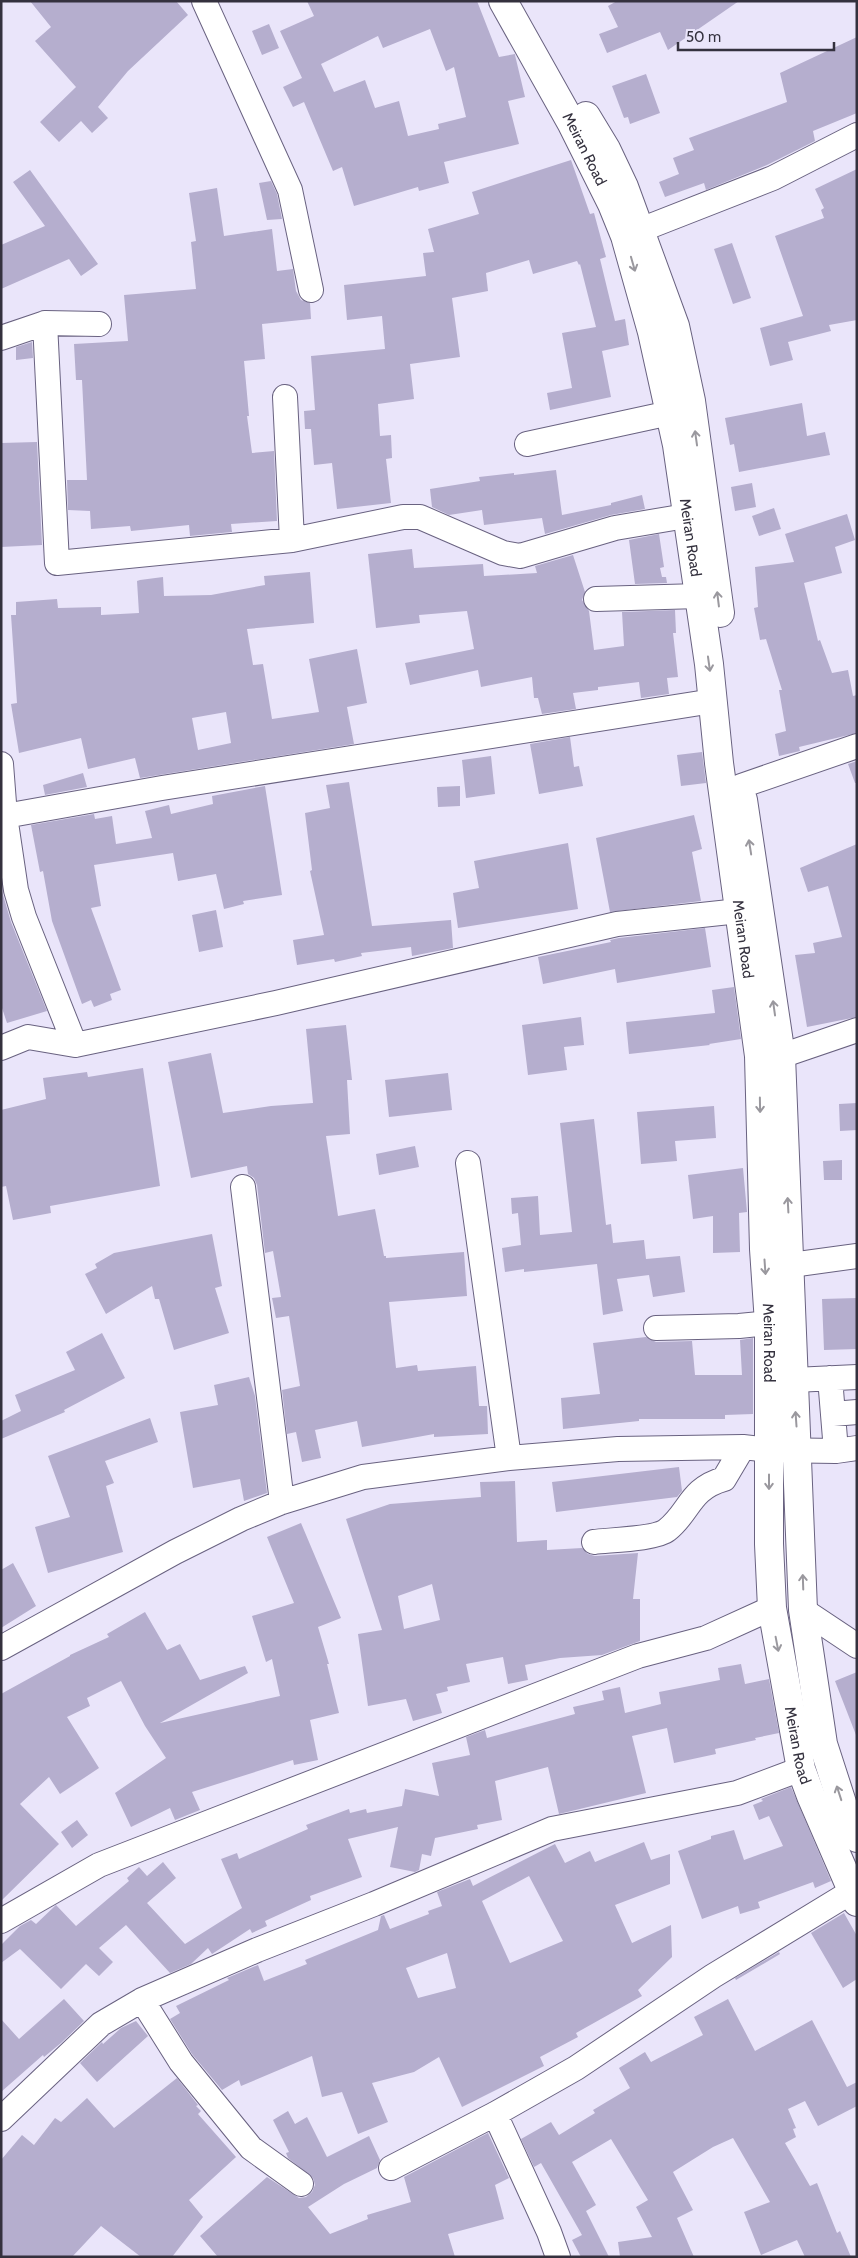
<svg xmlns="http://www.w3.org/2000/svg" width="858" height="2258" font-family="Cabin,sans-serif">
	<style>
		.building { fill: #b5aece; fill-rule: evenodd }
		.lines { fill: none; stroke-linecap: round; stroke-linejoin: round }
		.minor-casing { stroke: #696280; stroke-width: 26 }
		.major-casing { stroke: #696280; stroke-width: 30 }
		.minor { stroke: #fff; stroke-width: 24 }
		.major { stroke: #fff; stroke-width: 28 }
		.oneway { stroke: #9a989e }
		.labels { text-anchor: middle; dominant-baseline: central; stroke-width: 4; stroke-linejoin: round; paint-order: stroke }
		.street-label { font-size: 15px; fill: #34313e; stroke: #eae5fa }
	</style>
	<rect width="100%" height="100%" fill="#eae5fa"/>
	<path class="building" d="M30 1H176L188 15 128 71 98 107 108 118 92 133 81 121 59 142 40 122 76 87 35 41 51 27Z
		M307 1H477L499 57 515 54V55L525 97 508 101 519 144 444 162 449 183 419 191 418 187 354 206 342 167 333 171 304 102 293 107 283 87 302 78 280 31 314 16ZM430 29 446 71 454 67 466 117 438 124 439 129 408 136 399 101 375 108 365 80 334 92 321 64 378 36 383 48Z
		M617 1H739L668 50 660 32 607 53 599 34 618 27 608 6Z
		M269 24 279 48 262 55 252 31Z
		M857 37V113L813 131 815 141 767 165 706 190 704 183 665 197 659 182 679 174 673 158 694 150 689 138 787 102 780 73Z
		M646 74 660 113 630 124 628 117 624 118 612 86Z
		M571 160 590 214 594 213 606 257 600 259 615 321 625 319 629 345 602 351 611 397 550 410 547 393 572 388 562 333 596 327 580 264 579 265 577 261 533 274 529 260 486 273 488 291 452 298 460 357 410 364 414 399 378 404 380 436 391 435 392 458 386 459 391 503 337 509 332 463 314 465 311 429H305L304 411 315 410 311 356 385 349 382 316 347 320 344 285 426 276 423 253 434 252 428 229 479 214 472 192Z
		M857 169V320L829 325 831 331 788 342 793 360 770 366 760 328 803 316 775 236 824 218 821 210 824 208 815 189Z
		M30 170 98 264 81 276 69 259 1 289V245L45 226 13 182Z
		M271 181 277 194 282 219 267 220 259 183Z
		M217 188 224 236 272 229 277 271 293 269 296 291 301 300 310 303 311 319 262 324 265 359 244 361 249 416H247L252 453 274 451 277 521 231 524 232 532 190 536 189 525 131 531 130 526 91 529 90 511 68 510 67 480H87L82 380H76L74 344 128 341 124 295 196 289 191 242 196 241 189 193Z
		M732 243 751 298 733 304 714 249Z
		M32 342 33 358 16 360V347Z
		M802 403 807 436 825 432 830 455 739 472 734 444 730 445 725 418Z
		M37 442 42 545 1 547V443Z
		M556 470 562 515 611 505V503L642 495 645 509 611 515 545 534 542 518 484 525 482 510 449 515 432 507 430 489 480 481 479 477 514 473V475Z
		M752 483 756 507 735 511 731 487Z
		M774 508 781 529 759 536 752 516Z
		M847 514 855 540 835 547 842 573 804 583 818 641 820 640 832 673 848 670 853 696 857 695V733L799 747 800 751 779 756 775 734 786 731 779 690H782L766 639 760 640 754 608 758 607 755 567 794 562 785 534Z
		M659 534 664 567 660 568 662 577H666L667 583 635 584 629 540Z
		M412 549 414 568 483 564 484 576 537 573 535 566 573 555 585 592 582 600 589 611 594 650 624 646 622 612 675 610 676 633H673L678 677 667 678 669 694 641 698 639 682 598 687V690L573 693 576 709 542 714 538 698H534L532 677 481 687 478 670 410 685 405 663 474 649 467 611 419 615 420 623 376 628 368 554Z
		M310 572 314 623 247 629 253 665 263 664 272 719 319 712 309 659 357 649 367 703 347 707 354 744 140 778 135 758 88 769 81 738 19 753 11 704 17 703 11 615H16V602L57 599 58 608 101 607V615L139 613 137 581 140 580 163 577 164 596 211 595 265 585 264 576ZM226 712 231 743 198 750 192 718Z
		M570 737 574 767 579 766 583 786 539 794 530 744Z
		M702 752 706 783 681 786 677 755Z
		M491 756 495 794 466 798 462 760Z
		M857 761V783H855L848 764Z
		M83 773 87 787 45 795 43 785Z
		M349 782 372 926 451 920 453 948 412 956 411 947 361 953 362 956 335 962 334 959 297 965 293 940 324 935 310 871 312 870 305 813 330 808 326 785Z
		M265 786 282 895 243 901 244 904 224 909 216 874 178 881 173 853 94 865 101 906 91 908 121 990 110 994 112 1000 94 1007 91 1000 82 1004 52 921 43 871 40 872 31 825 94 814 95 819 112 816 116 844 152 838 145 811 169 805 171 814 213 804 212 796Z
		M460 786V806L438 807 437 787Z
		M694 815 702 849 692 852 701 901 610 912 596 838Z
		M568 843 578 909 458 928 453 893 479 888 474 861Z
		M857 844V1017L807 1027 795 955 815 953 813 943 842 937 828 886 808 892 800 868Z
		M1 888 11 922 47 1011 7 1023 1 1005Z
		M216 910 223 947 199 952 192 915Z
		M705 928 711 967 617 983 615 969 543 984 538 957 611 942 610 940 619 938Z
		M734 987 741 1039 709 1044 710 1045 629 1054 626 1022 715 1013 712 990Z
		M581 1017 584 1045 564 1047 567 1070 528 1075 522 1025Z
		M346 1025 352 1080H347L350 1134 326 1136 338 1216 375 1209 384 1256H386V1258L464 1252 467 1296 389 1302 396 1368 417 1365 418 1371 476 1366 479 1406H487L488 1434 434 1437V1434L362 1447 357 1421 315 1430 321 1458 302 1462 296 1432 287 1434 282 1390 300 1386 289 1316 276 1318 272 1298 281 1297 273 1251 265 1253 257 1185 254 1178 248 1174 247 1166 191 1178 168 1062 211 1053 223 1113 271 1106 313 1103 306 1029Z
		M143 1068 160 1186 50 1206 51 1213 13 1220 6 1186 1 1187V1110L46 1099 43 1078 87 1072 88 1077Z
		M448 1073 452 1110 389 1117 385 1080Z
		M857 1103V1130L840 1131 839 1104Z
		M714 1106 716 1138 675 1141 677 1161 641 1164 637 1112Z
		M594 1119 606 1225 611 1224 613 1243 644 1240 646 1259 680 1256 685 1292 653 1297 649 1275 617 1279 623 1311 603 1315 597 1264 524 1272V1269L505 1272 502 1248 521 1245 518 1213 512 1214 511 1198 538 1196 540 1235 572 1232 560 1123Z
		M415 1146 419 1167 379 1175 376 1154Z
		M842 1160V1180H824L823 1161Z
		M743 1168 747 1212 739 1213 740 1252 713 1253V1216L693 1219 688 1175Z
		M212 1234 222 1286 215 1288 229 1333 174 1350 159 1299H155L152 1286 106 1314 85 1274 97 1268 95 1264 114 1253Z
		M857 1298V1349L824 1350 822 1299Z
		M102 1333 125 1378 64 1410 65 1412 1 1439V1421L21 1411 15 1395 75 1370 66 1352Z
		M646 1337 656 1342 692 1341 695 1375H742L740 1340 753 1338V1414L725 1415V1419H639V1421L563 1429 561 1398 600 1394 593 1343Z
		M249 1377 255 1396 267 1493 244 1501 240 1479 193 1488 180 1412 218 1405 214 1385Z
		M150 1418 158 1442 105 1461 114 1483 106 1486 123 1552 48 1573 35 1527 70 1517 48 1456Z
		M679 1467 682 1491 677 1497 556 1512 552 1482Z
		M515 1481 517 1542 547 1540V1550L582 1548 588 1554 595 1556 638 1553 633 1599H640V1641L602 1655 560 1658 525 1665 528 1680 508 1684 503 1657 466 1664 470 1682 447 1687 448 1691 436 1694 442 1713 413 1721 406 1699 368 1706 358 1634 382 1630 346 1519 390 1504 481 1497 480 1482ZM432 1584 440 1620 404 1629 398 1596Z
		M301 1523 341 1618 318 1627 329 1664H327L339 1713 310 1720 318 1760 294 1765 293 1760 192 1792 200 1810 175 1820 170 1808 131 1827 115 1793 166 1758 145 1726 121 1681 87 1698 90 1706 67 1717 99 1768 60 1794 49 1777 20 1804 59 1844 1 1901V1694L70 1656V1655L109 1637 107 1634 145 1612 167 1650 180 1644 200 1680 245 1666 248 1673 160 1723 280 1696 272 1659 266 1662 252 1616 294 1603 267 1537Z
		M13 1563 36 1606 1 1628V1570Z
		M741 1664 745 1684 769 1679 779 1733 755 1738 756 1740 715 1749 716 1754 674 1763 667 1728 632 1736 646 1793 559 1814 548 1767 495 1781 502 1820 477 1825 478 1829 435 1838 431 1856 422 1854 419 1870 415 1872 390 1867 398 1827 348 1839 362 1877 310 1896 311 1900 265 1921 267 1926 252 1933 250 1929 212 1954 208 1948 191 1964 170 1973 126 1925 99 1948 113 1962 99 1976 86 1964 61 1989 20 1949 1 1963V1945L20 1926 31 1920 36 1924 56 1905 76 1926 129 1881 127 1878 139 1867 147 1876 163 1862 176 1878 147 1903 185 1944 242 1908 221 1859 237 1853 239 1859 308 1829 306 1825 349 1809 350 1813 366 1809 367 1813 402 1806 405 1789 439 1796 432 1763 470 1755 466 1737 485 1730 487 1738 575 1714 573 1707 604 1700 602 1691 620 1687 625 1713 661 1704 659 1692 720 1680 718 1668Z
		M857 1672V1734L856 1735 835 1681Z
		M791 1787 831 1881 815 1888 813 1882 758 1902 760 1908 740 1914 738 1906 702 1919 678 1851 711 1839V1836L734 1830 744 1860 783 1846 769 1816 759 1820 753 1805 763 1801 761 1799Z
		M77 1820 88 1835 72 1848 61 1832Z
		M644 1842 651 1860 670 1854V1884L615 1905 632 1943 671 1925 672 1957 638 1990 642 1996 576 2033 578 2037 540 2057 544 2066 462 2107 439 2057 414 2072 372 2083 388 2122 358 2134 342 2092 322 2097 312 2056 241 2086 239 2080 222 2090 192 2054 170 2019 180 2013 176 2006 229 1980 227 1978 258 1965 264 1981 307 1964 305 1960 378 1930 381 1916 384 1915 390 1929 429 1914 428 1911 442 1906 437 1892 470 1879 473 1886 555 1844 565 1863 590 1851 595 1862ZM529 1876 563 1941 510 1963 482 1901ZM447 1953 456 1988 418 1998 406 1968Z
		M844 1913 857 1936V1979L843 1988 811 1933Z
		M779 1952 780 1954 736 1980 735 1978Z
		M64 1999 84 2021 61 2043 44 2057 43 2055 1 2092V2019L19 2039Z
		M728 1999 755 2051 812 2020 847 2087 857 2082V2106L818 2126 805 2101 788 2109 796 2128 793 2129 796 2137 785 2143 810 2186 817 2183 837 2233 840 2231 851 2257H805L797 2240 761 2255 744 2212 770 2202 733 2138 713 2147 673 2172 693 2210 677 2218 694 2257H620L618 2242 652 2237 636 2207 648 2200 611 2139 572 2162 596 2205 586 2211 609 2257H581L572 2240 582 2235 541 2163 534 2167 521 2139 551 2122 559 2135 595 2113 593 2110 630 2088 619 2068 645 2052 651 2062 703 2035 694 2017Z
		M136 2021 148 2036 97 2082 80 2063 102 2042 103 2044 121 2028Z
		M177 2078 198 2105 196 2106 201 2111 198 2114 236 2157 189 2200 203 2217 172 2257H141L101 2226 72 2257H1V2160L22 2135 34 2145 55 2118 61 2122 87 2098 114 2128Z
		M288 2111 295 2124 307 2117 327 2157 369 2136 380 2160 377 2168 344 2184 308 2207 330 2234 368 2219 367 2215 411 2202 404 2177 488 2133 509 2178 495 2185 504 2219 448 2234 455 2257H218L200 2236 267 2177 299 2198 306 2197 312 2192 315 2185 313 2178 288 2158 286 2153 289 2152 273 2120Z"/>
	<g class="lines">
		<g class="minor-casing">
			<path id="minor" d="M204 1 290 190 311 290
				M625 236 773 178 857 135
				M45 323 57 563 292 540 403 517H420L503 553 520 556 615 528 686 516
				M1 338 45 323 99 324
				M285 397 292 540
				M527 444 670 413
				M596 599 699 596
				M1 764 5 816 16 890 24 917 75 1045
				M741 786 857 746
				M5 816 162 788 713 701
				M1 1048 28 1037 75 1045 276 1003 617 924 739 911
				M781 1056 857 1030
				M468 1163 509 1458
				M243 1187 282 1502
				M791 1265 857 1256
				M656 1328 739 1326 769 1323
				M830 1378 836 1451
				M794 1380 857 1377
				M833 1414 857 1412
				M594 1542C609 1540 656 1539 667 1530 690 1512 689 1489 724 1479L743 1447
				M803 1610 857 1646
				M1 1648 175 1552 241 1519 282 1502 363 1477 509 1458 618 1449 743 1447 770 1450 836 1451 857 1448
				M1 1921 99 1865 638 1656 706 1638 772 1608
				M142 2000 181 2062 251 2148 301 2184
				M495 2114 549 2232 558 2257
				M1 2119 101 2024 142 2000 257 1950 374 1904 552 1829 737 1793 801 1769
				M391 2168 495 2114 576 2068 713 1976 851 1892"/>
		</g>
		<g class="major-casing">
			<g id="major">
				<path id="s1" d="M503 1 572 124 612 204 625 236 652 332 677 445 709 664 719 763 759 1056 764 1249 769 1323V1544L772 1608 801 1769 811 1796 857 1902"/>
				<path d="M586 116 606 149 624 187 675 326 691 401 720 613"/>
				<path d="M743 800 781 1056 803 1610 823 1744 844 1809 857 1838"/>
			</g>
		</g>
		<use href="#minor" class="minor"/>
		<use href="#major" class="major"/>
	</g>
	<defs><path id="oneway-shaft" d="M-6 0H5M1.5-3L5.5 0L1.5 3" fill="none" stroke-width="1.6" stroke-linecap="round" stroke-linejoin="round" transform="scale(1.25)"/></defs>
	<g class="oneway">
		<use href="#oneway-shaft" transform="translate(633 264) rotate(74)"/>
		<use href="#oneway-shaft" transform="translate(696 438) rotate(-98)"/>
		<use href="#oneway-shaft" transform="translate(718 599) rotate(-97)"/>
		<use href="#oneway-shaft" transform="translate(709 664) rotate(82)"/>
		<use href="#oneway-shaft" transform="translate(750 847) rotate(-99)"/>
		<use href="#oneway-shaft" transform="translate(774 1008) rotate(-98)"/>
		<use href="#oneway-shaft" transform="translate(760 1105) rotate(89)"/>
		<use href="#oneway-shaft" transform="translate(788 1205) rotate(-93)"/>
		<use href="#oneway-shaft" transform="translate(765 1267) rotate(86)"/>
		<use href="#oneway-shaft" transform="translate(796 1419) rotate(-94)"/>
		<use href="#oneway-shaft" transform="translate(769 1482) rotate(90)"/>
		<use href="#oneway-shaft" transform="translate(803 1582) rotate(-92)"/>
		<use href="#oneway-shaft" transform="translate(777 1644) rotate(79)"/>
		<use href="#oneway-shaft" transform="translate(839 1793) rotate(-108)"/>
	</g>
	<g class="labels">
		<g class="street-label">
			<text stroke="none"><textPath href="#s1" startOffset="169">Meiran Road</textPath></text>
			<text stroke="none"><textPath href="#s1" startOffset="574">Meiran Road</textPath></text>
			<text stroke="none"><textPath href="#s1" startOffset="979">Meiran Road</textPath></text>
			<text stroke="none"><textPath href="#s1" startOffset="1384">Meiran Road</textPath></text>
			<text stroke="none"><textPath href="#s1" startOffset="1789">Meiran Road</textPath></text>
		</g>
	</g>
	<rect width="858" height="2258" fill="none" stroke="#34313e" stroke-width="5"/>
	<path d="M678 42v8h156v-8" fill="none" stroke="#34313e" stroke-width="2.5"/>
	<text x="686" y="42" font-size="15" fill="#34313e" stroke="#eae5fa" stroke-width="4" paint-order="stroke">50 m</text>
</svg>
